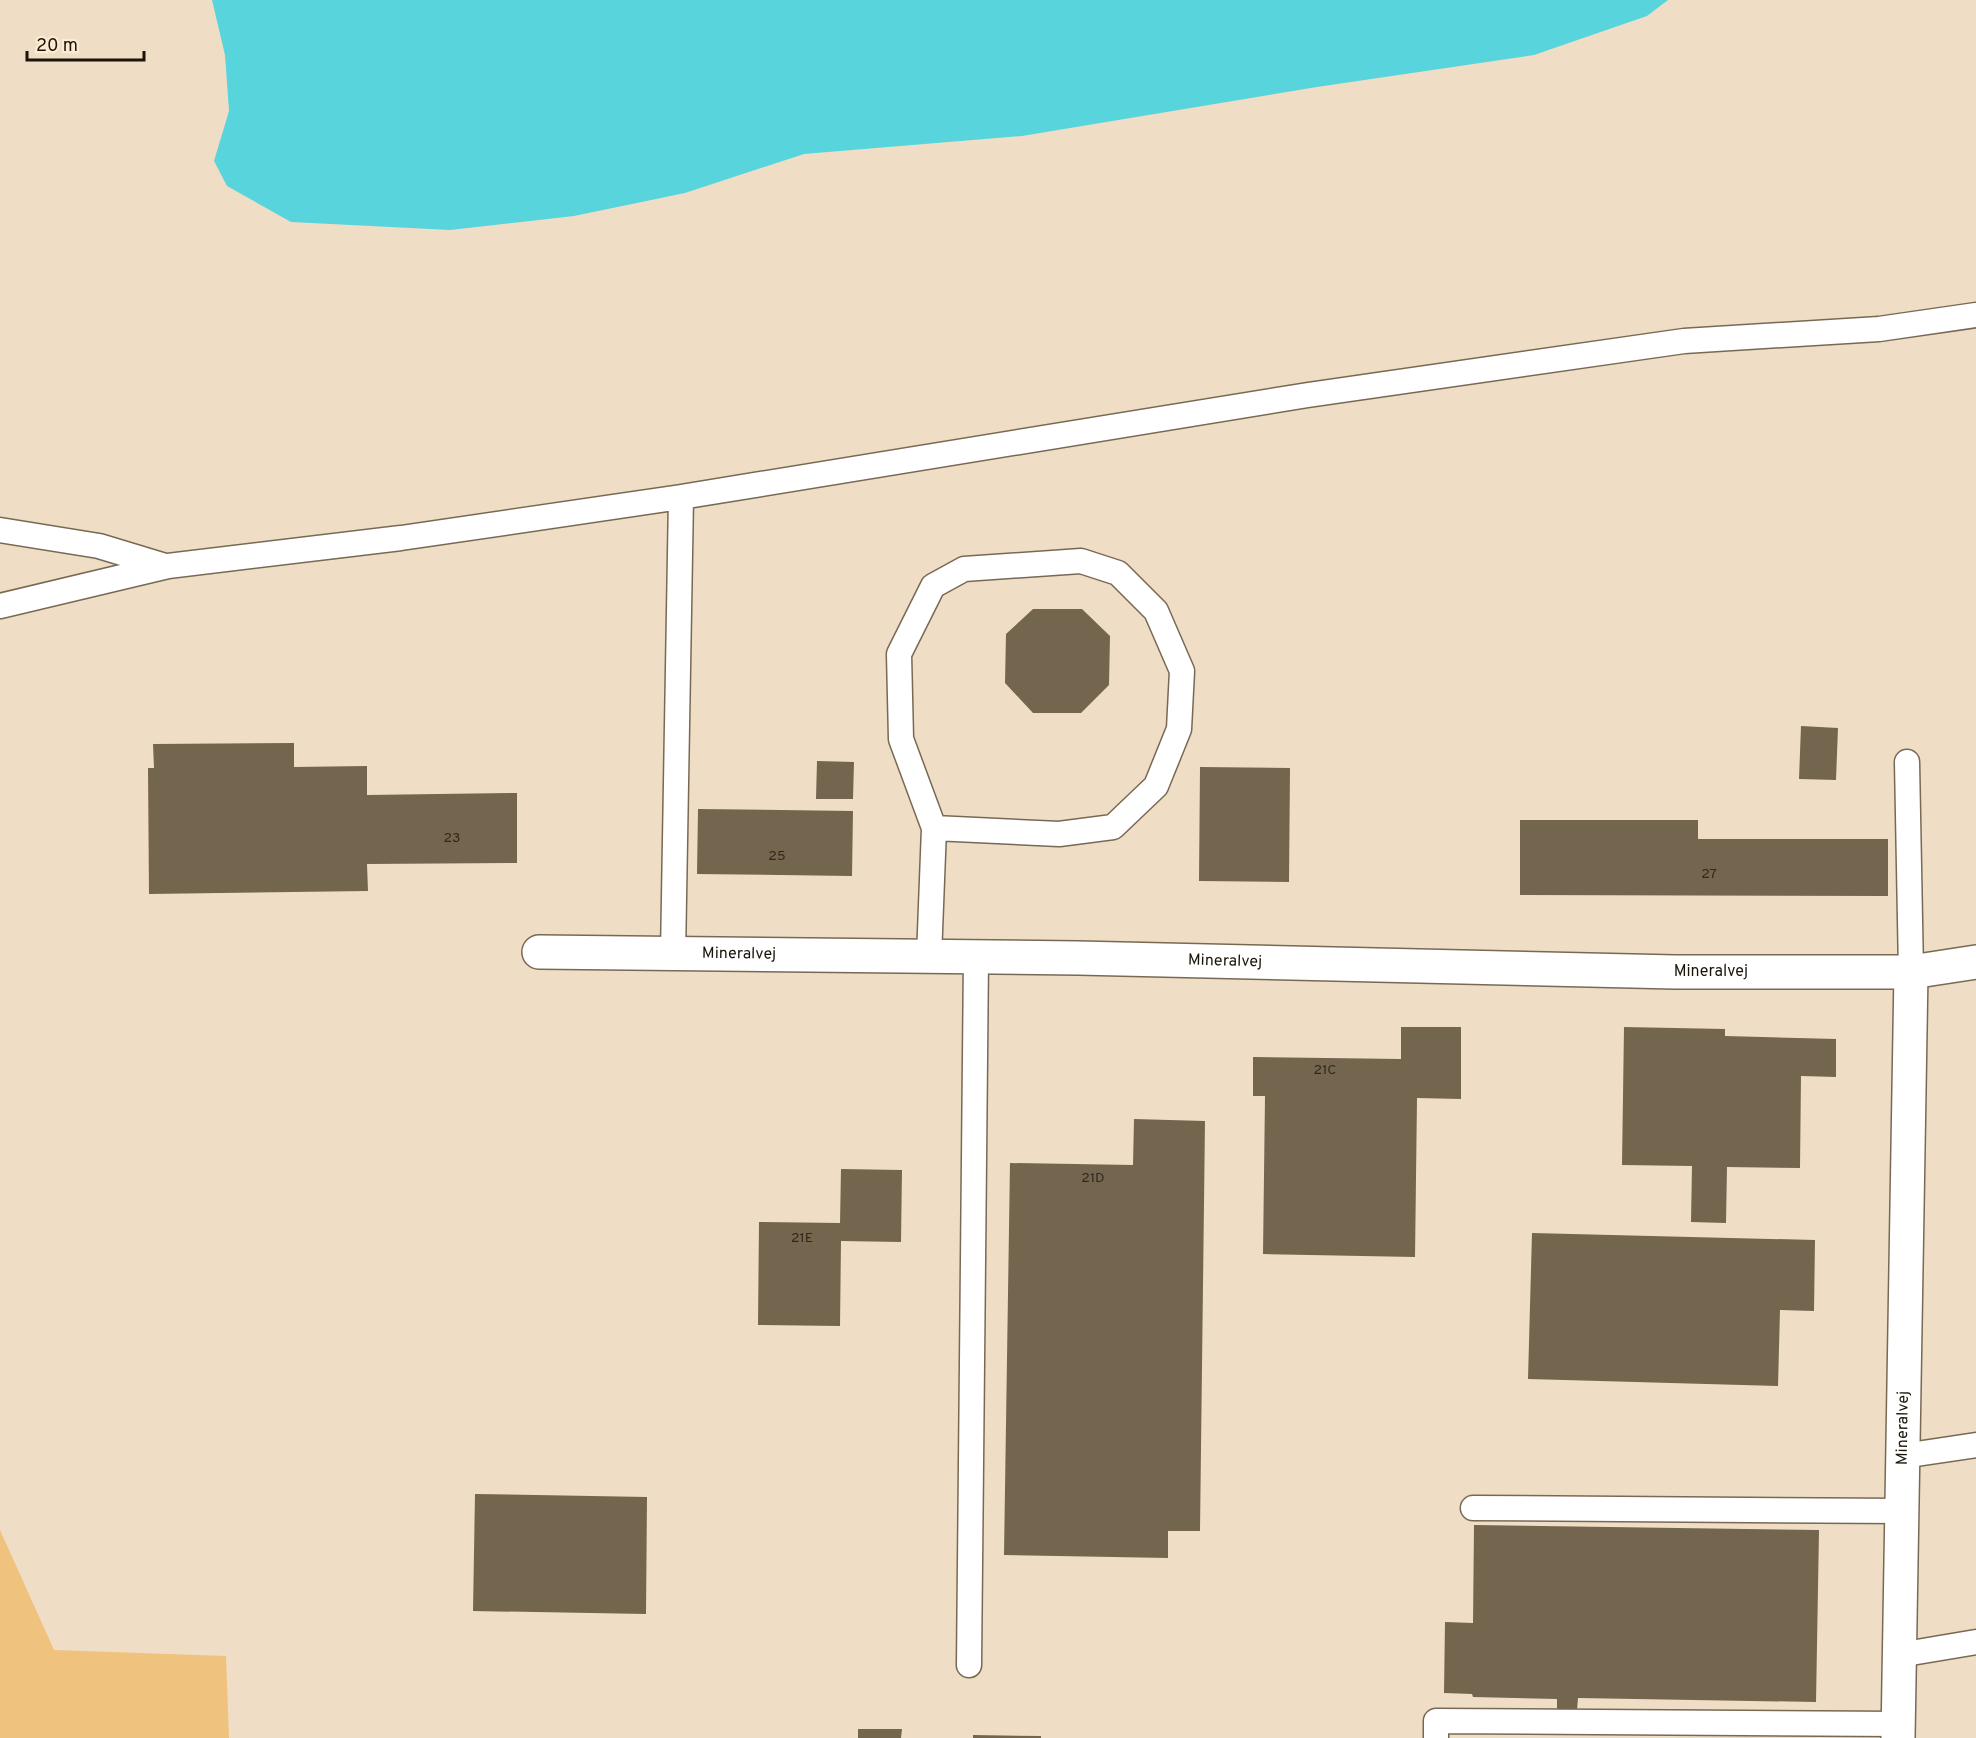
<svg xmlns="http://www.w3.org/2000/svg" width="1976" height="1738" font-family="Overpass,sans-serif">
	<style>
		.green { fill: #efc27d }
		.water { fill: #58d5dc }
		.building { fill: #74654f }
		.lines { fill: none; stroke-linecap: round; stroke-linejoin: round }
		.service-casing { stroke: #786954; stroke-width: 27 }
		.minor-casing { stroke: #786954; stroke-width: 36 }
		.service { stroke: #fff; stroke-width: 24 }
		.minor { stroke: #fff; stroke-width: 33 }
		.labels { text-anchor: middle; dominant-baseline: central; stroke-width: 4.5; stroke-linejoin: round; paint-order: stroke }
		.number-label { font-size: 14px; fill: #30281c }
		.street-label { font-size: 16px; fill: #1a140b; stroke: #fcebd2 }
	</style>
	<rect width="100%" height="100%" fill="#efdec5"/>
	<path class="green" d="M0 1530 54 1650 226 1656 229 1738H0Z"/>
	<path class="water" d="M212 0H1668L1647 16 1534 55 1317 87 1022 136 804 154 685 193 574 216 450 230 291 222 227 186 214 161 229 111 225 55Z"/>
	<path class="building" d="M1033 609H1082L1110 636 1109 685 1081 713H1033L1005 683 1006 634Z
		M1801 726 1838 728 1836 780 1799 779Z
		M294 743V767L367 766V795L517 793V863L367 864 368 891 149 894 148 768H154L153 744Z
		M817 761 854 762 853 799H816Z
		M1200 767 1290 768 1289 882 1199 881Z
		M698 809 853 811 852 876 697 874Z
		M1520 820H1698V839H1888V896L1520 895Z
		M1401 1027H1461V1099L1417 1098 1415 1257 1263 1254 1265 1096H1253V1057L1401 1059Z
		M1624 1027 1725 1029V1036L1836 1039V1077L1801 1076 1800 1168 1727 1167 1726 1223 1691 1222 1692 1166 1622 1165Z
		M1134 1119 1205 1121 1200 1531H1168V1558L1004 1555 1010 1163 1133 1165Z
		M841 1169 902 1170 901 1242 841 1241 840 1326 758 1325 759 1222 840 1223Z
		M1532 1233 1815 1240 1814 1311 1780 1310 1778 1386 1528 1379Z
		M475 1494 647 1497 646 1614 473 1611Z
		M1474 1525 1819 1530 1816 1702 1578 1698 1577 1710H1557V1699L1473 1697 1472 1694 1444 1693 1445 1622 1473 1623Z
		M858 1729H902L901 1738H858Z
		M973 1735 1041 1736V1738H973Z"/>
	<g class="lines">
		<g class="service-casing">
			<path id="service" d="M681 497 1308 395 1684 341 1879 329 1976 315
				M0 530 99 546 165 566
				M0 606 168 566 401 538 681 497 673 955
				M1907 762 1911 972
				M929 957 934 828 901 739 899 654 933 586 964 569 1081 561 1118 573 1156 611 1182 671 1179 729 1156 786 1113 827 1059 834 934 828
				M1903 1456 1976 1445
				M1473 1508 1902 1511
				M1899 1655 1976 1642
				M969 1665 976 957
				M1436 1738V1721L1898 1724"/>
		</g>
		<g class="minor-casing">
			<g id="minor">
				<path id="s1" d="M539 952 1078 958 1675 972H1911"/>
				<path id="s2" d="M1898 1738 1911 972 1976 962"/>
			</g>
		</g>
		<use href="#service" class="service"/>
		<use href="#minor" class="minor"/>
	</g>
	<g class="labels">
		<g class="number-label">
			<text x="452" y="838">23</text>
			<text x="777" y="856">25</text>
			<text x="1709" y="874">27</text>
			<text x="1325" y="1070">21C</text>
			<text x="1093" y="1178">21D</text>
			<text x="802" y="1238">21E</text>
		</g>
		<g class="street-label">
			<text stroke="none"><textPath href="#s1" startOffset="200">Mineralvej</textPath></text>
			<text stroke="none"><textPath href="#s1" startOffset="686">Mineralvej</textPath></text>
			<text stroke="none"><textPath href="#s1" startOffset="1172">Mineralvej</textPath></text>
			<text stroke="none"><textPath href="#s2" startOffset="310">Mineralvej</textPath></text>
		</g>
	</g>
	<path d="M27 51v9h117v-9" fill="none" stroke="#1a140b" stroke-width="3"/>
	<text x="36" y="51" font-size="18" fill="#1a140b" stroke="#fcebd2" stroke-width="4.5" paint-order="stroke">20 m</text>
</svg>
